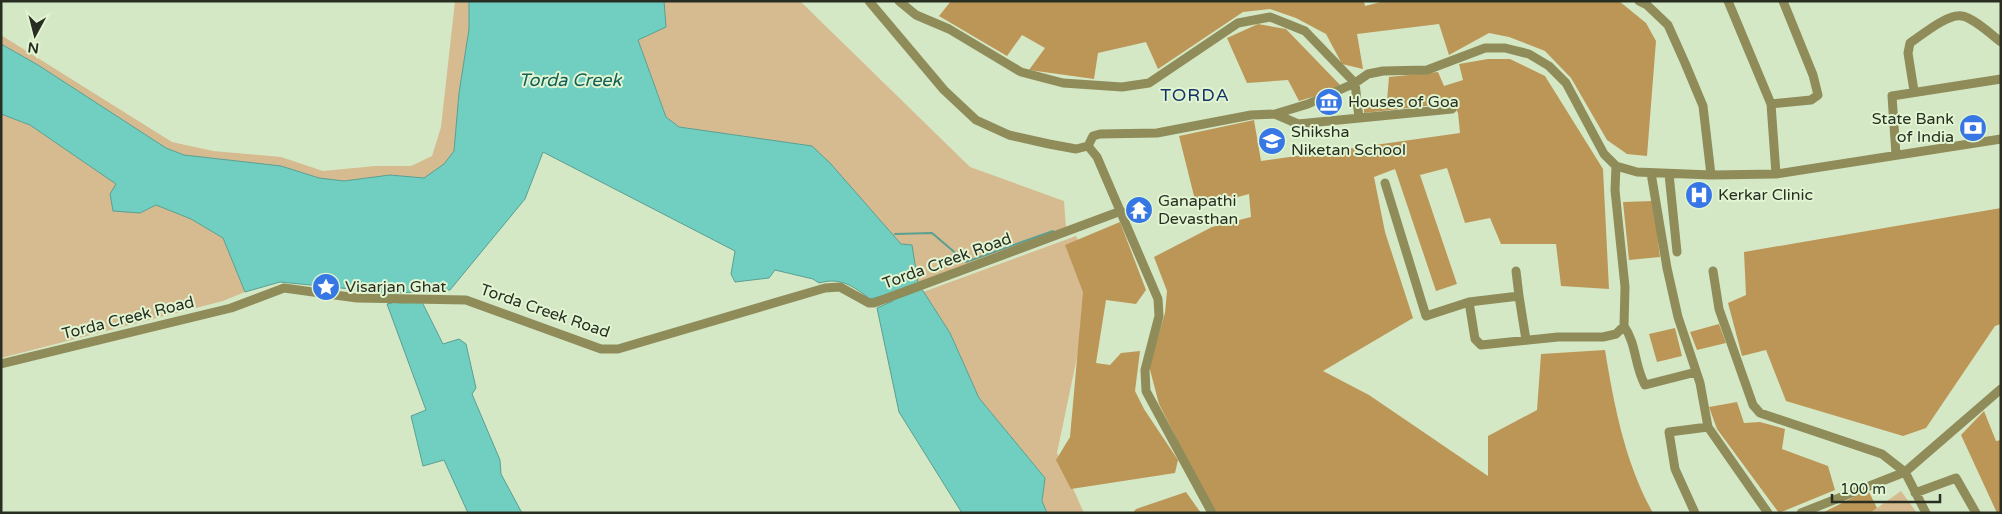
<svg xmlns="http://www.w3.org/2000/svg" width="2002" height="514" font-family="'Varela Round',sans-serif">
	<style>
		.green { fill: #d6bb90 }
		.forest { fill: #bc9657 }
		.water { fill: #70cfc0; stroke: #5a9f91 }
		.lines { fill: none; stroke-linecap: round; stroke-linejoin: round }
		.stream { stroke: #5a9f91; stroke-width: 2 }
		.minor { stroke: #8f8c5a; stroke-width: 9 }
		.labels { text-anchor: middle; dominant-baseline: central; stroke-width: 4; stroke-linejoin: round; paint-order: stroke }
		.poi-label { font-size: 16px; fill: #282f22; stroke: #e2f5d2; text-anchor: start }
		.street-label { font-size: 16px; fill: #282f22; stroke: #e2f5d2 }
		.water-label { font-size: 18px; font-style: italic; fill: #136158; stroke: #e2f5d2 }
		.neighbourhood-label { font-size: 18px; letter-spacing: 1px; fill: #143368; stroke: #e2f5d2 }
	</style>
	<rect width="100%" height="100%" fill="#d5e8c6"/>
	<path class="green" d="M455 1H469V29L459 93 454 151 444 165 424 178 390 175 344 181 319 178 281 166 184 155 166 148 38 65 1 44V35L172 142 213 151 281 157 323 171 375 166H411L432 156 441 127Z
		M664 1H800L970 167 1064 201 1066 227 918 283 901 244 812 146 679 127 666 117 638 40 665 27Z
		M1 114 30 125 116 184 140 213 156 205 191 219 223 238 245 292 223 301 1 358Z
		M1076 236 1094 276 1057 453 1084 513H1047L1042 502 1045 478 979 398 950 333 923 292Z
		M1901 491 1917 513H1870Z"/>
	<path class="forest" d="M951 1H1364L1365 6 1385 1H1619L1646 23 1656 41 1647 156 1627 154 1607 140 1571 78 1545 51 1509 37 1489 33 1449 55 1439 24 1357 34 1363 69 1342 64 1326 34 1296 18 1270 9 1243 12 1158 69 1146 42 1098 53 1094 79 1029 70 1045 48 1022 35 1007 56 939 16Z
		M1258 24 1286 29 1343 88 1299 101 1288 80 1247 83 1227 38Z
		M1488 59H1510L1545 76 1603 169 1609 289 1561 286 1556 244H1501L1490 218 1465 223 1447 168 1420 175 1457 284 1436 291 1395 169 1374 177 1385 232 1413 318 1323 371 1369 395 1488 476V436L1537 410 1541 354 1605 350C1614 405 1625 463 1653 513H1216L1212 509 1159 404 1149 366 1165 313 1167 291 1154 257 1212 227 1251 217 1249 194 1197 208 1179 136 1254 120 1261 161 1460 133 1458 113 1452 103 1364 113V103L1387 101 1389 77 1438 72 1444 86 1463 80 1459 64Z
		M1653 201 1660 257 1629 260 1623 202Z
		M2001 208V324L1995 326 1926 428 1903 436 1786 401 1766 350 1742 356 1728 303 1746 295 1744 252Z
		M1120 222 1146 290 1136 304 1106 300 1096 363 1110 365 1121 353 1140 351 1135 391 1144 409 1178 460 1175 473 1071 489 1056 460 1070 437 1083 292 1065 245Z
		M1719 324 1726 343 1697 350 1690 332Z
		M1675 328 1682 356 1657 362 1649 334Z
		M1737 402 1744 423 1760 422 1785 429 1782 449 1828 466 1835 490 1779 513 1717 429 1709 407Z
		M1984 411 1996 441 2001 440V513H1997L1961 435Z
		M1868 490 1877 508 1870 513H1822Z
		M1186 492 1201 513H1133L1136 509Z"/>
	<path class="water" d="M469 1H664L666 27 638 40 666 117 679 127 812 146 830 163 901 244 912 245 918 283 950 333 979 398 1045 478 1042 501 1047 513H962L899 412 877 308 893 301 890 294 870 299C853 286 841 277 819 283L813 279 775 270 769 278 735 282 731 274 735 251 543 152 525 199 450 290 397 293 399 303 422 302 443 344 459 339 466 344 476 388 472 394 500 460 501 474 522 513H468L444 460 423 466 411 416 426 410 387 304 392 303 391 293 280 282 245 292 223 238 191 219 156 205 140 213 113 211 110 194 116 184 30 125 1 114V44L38 65 166 148 184 155 281 166 319 178 344 181 390 175 424 178 444 164 454 151 459 93 469 29Z"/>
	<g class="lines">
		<path class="stream" d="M895 234 932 233 966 262 1053 231"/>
		<path class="minor" d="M869 1 944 90 976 120 1009 135 1049 144 1076 149 1088 146 1093 136 1100 134 1157 133 1251 115 1275 114 1308 104 1355 83 1368 74 1383 71 1427 70 1485 48H1505L1529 54 1549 66 1566 83 1604 154 1616 166 1637 172 1711 175 1776 174 2001 139
			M899 1 916 15 949 29 1021 72 1063 83 1122 87 1149 83 1238 23 1270 17 1305 31 1355 83 1359 118
			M1639 1 1647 5 1668 25 1685 63 1703 106 1711 175
			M1728 1 1771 104 1776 174
			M1914 91 1908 53 1910 43C1922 35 1948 13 1962 16 1972 17 1992 35 2001 42
			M1771 104 1811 100 1818 95 1813 75 1783 1
			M1275 114 1298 124 1452 109
			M1088 146 1097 157 1158 299 1159 316 1145 370 1146 391 1212 513
			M1896 155 1892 96 2001 79
			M1651 173 1667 268 1678 317 1700 383 1708 427 1768 513
			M1669 174 1677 252
			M1385 183 1426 316 1469 302 1475 339 1481 345 1558 337H1603L1616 334 1624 326 1625 287 1615 190 1616 166
			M1713 271 1719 309 1753 405 1760 413 1882 454 1905 472 1926 513
			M1519 296 1526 340
			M1469 302 1519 296 1516 271
			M1624 326C1637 345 1634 365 1645 385L1696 372
			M1 364 231 308 284 288 357 298 466 300 601 349H618L825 288 840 287 869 303H874L1121 211
			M1915 493 1956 478 1976 513
			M1695 513 1675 469 1669 432 1708 427
			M1801 513 1905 472 2001 389"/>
	</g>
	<defs>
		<g id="museum-disc" transform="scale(1.4375)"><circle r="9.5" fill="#3677e5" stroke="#e2f5d2"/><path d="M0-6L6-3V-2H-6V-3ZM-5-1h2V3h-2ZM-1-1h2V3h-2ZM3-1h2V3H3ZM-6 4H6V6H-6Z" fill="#fff"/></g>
		<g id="bank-disc" transform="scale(1.4375)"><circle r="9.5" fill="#3677e5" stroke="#e2f5d2"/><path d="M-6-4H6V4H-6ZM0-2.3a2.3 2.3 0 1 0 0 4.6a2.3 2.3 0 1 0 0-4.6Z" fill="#fff"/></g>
		<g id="school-disc" transform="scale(1.4375)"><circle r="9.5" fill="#3677e5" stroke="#e2f5d2"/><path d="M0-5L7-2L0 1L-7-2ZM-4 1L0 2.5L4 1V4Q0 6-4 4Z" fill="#fff"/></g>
		<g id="hospital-disc" transform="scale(1.4375)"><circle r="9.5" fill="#3677e5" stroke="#e2f5d2"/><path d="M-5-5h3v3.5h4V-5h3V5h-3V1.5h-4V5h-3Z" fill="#fff"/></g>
		<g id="temple-disc" transform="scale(1.4375)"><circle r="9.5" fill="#3677e5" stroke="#e2f5d2"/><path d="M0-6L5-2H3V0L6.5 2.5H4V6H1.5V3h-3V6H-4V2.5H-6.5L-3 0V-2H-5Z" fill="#fff"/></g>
		<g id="sight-disc" transform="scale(1.4375)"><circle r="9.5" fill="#3677e5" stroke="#e2f5d2"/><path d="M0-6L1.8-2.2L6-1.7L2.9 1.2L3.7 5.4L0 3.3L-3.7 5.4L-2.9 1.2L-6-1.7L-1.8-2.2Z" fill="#fff"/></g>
	</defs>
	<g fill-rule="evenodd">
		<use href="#museum-disc" x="1329" y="102"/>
		<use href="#bank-disc" x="1973" y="128"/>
		<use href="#school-disc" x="1272" y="141"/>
		<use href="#hospital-disc" x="1699" y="195"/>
		<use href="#temple-disc" x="1139" y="210"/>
		<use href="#sight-disc" x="326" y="287"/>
	</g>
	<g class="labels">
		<g class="poi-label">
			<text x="1348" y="102">Houses of Goa</text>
			<text x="1954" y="119" text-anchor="end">State Bank<tspan x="1954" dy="18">of India</tspan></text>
			<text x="1291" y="132">Shiksha<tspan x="1291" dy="18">Niketan School</tspan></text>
			<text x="1718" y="195">Kerkar Clinic</text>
			<text x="1158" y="201">Ganapathi<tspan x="1158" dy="18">Devasthan</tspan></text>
			<text x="345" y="287">Visarjan Ghat</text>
		</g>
		<g class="street-label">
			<text transform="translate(947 261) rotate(-20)">Torda Creek Road</text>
			<text transform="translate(545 311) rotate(19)">Torda Creek Road</text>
			<text transform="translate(128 318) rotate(-14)">Torda Creek Road</text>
		</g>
		<g class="water-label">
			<text x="570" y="80">Torda Creek</text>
		</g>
		<g class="neighbourhood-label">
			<text x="1195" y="95">TORDA</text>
		</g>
	</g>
	<rect width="2002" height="514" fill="none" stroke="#282f22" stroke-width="5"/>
	<g transform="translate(35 35) rotate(187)" stroke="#e2f5d2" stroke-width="4" paint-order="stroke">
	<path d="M0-4L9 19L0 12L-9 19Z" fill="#282f22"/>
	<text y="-8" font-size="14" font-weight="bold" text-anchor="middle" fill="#282f22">N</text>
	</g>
	<path d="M1832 494v8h108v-8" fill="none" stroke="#282f22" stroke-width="2.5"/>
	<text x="1840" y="494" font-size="15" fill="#282f22" stroke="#e2f5d2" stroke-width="4" paint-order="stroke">100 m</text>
</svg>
